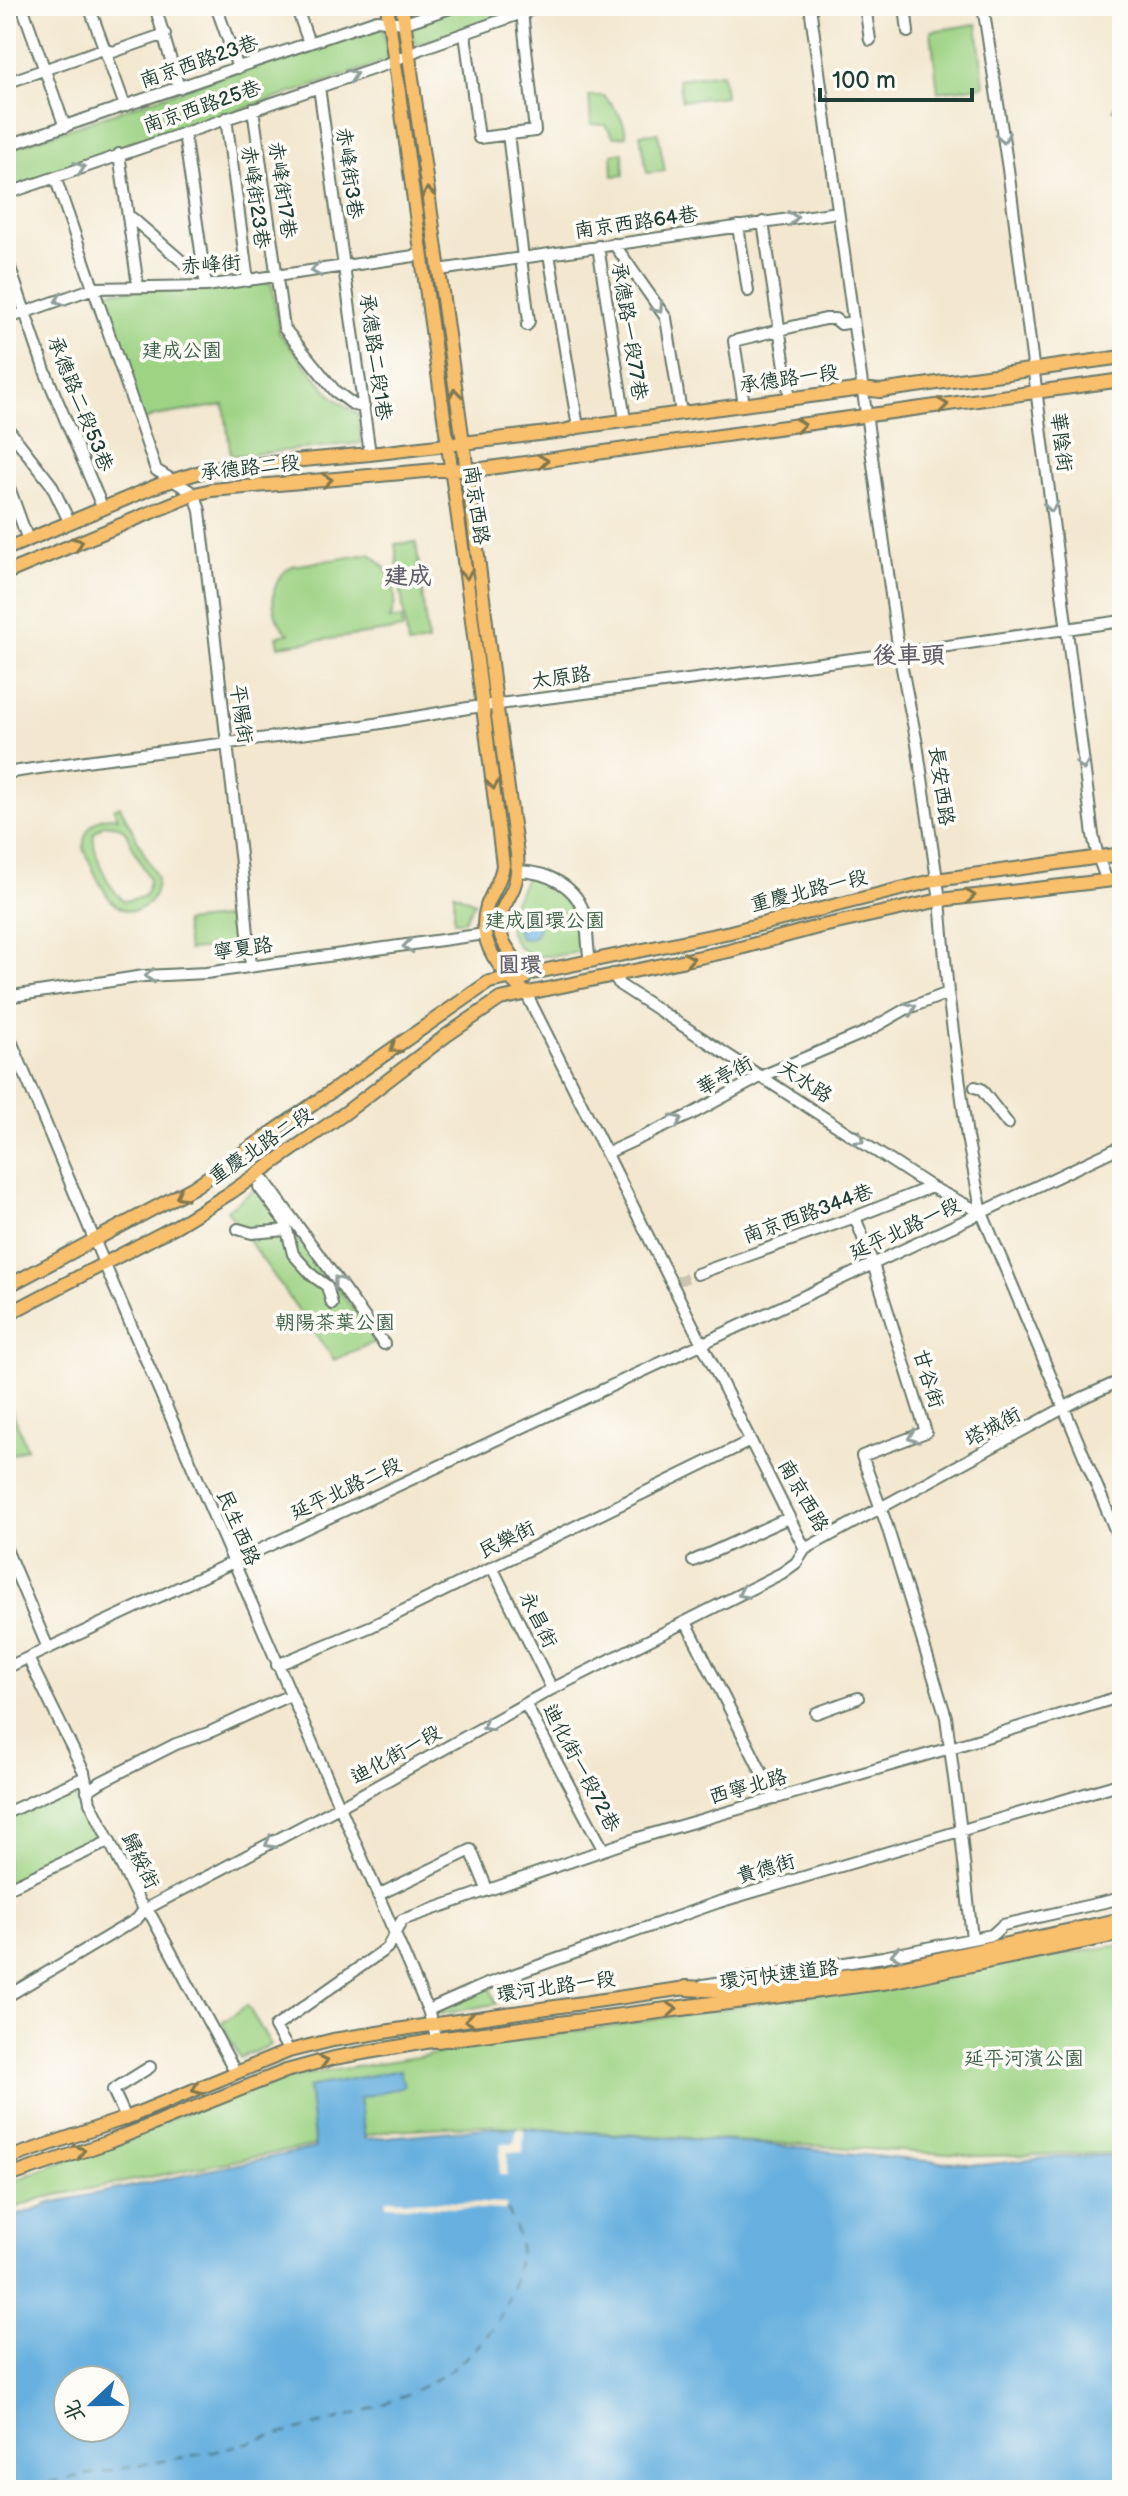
<svg xmlns="http://www.w3.org/2000/svg" width="1128" height="2496" font-family="'Balsamiq Sans','LXGW WenKai TC',sans-serif">
	<style>
		.green { fill: #9ed384; stroke: #5e885c; stroke-width: 2; fill-rule: evenodd }
		.water { fill: #68b0df; stroke: #44768a; stroke-width: 2; fill-rule: evenodd }
		.pier { fill: #f3e7cf }
		.lines { fill: none; stroke-linecap: round; stroke-linejoin: round }
		.ferry { stroke: #356067; stroke-width: 2; stroke-dasharray: 10 8; stroke-linecap: butt }
		.minor-tunnel { stroke: #c9c5b0; stroke-width: 10; stroke-dasharray: 10 5; stroke-linecap: butt }
		.highway-tunnel { stroke: #c9c5b0; stroke-width: 14; stroke-dasharray: 14 7; stroke-linecap: butt }
		.minor-casing { stroke: #69786a; stroke-width: 14 }
		.major-casing { stroke: #69786a; stroke-width: 16 }
		.highway-casing { stroke: #69786a; stroke-width: 18 }
		.minor { stroke: #fff; stroke-width: 10 }
		.major { stroke: #f8bf6c; stroke-width: 12 }
		.highway { stroke: #f8bf6c; stroke-width: 14 }
		.oneway { stroke: #8f9e9a }
		.oneway2 { stroke: #81784d }
		.labels { text-anchor: middle; dominant-baseline: central; stroke-width: 7; stroke-linejoin: round; paint-order: stroke }
		.street-label { font-size: 20px; fill: #1f3d34; stroke: #fdfcf7 }
		.park-label { font-size: 20px; fill: #3f6248; stroke: #fdfcf7 }
		.neighbourhood-label { font-size: 22px; font-weight: bold; fill: #63606b; stroke: #fdfcf7 }
		.quarter-label { font-size: 24px; font-weight: bold; fill: #63606b; stroke: #fdfcf7 }
	</style>
	<rect width="100%" height="100%" fill="#fdfcf7"/>
	<filter id="ink" filterUnits="userSpaceOnUse"><feTurbulence type="fractalNoise" baseFrequency=".0125" numOctaves="2"/><feDisplacementMap in="SourceGraphic" scale="16" xChannelSelector="R" yChannelSelector="G"/><feConvolveMatrix kernelMatrix="1 2 1 2 8 2 1 2 1" color-interpolation-filters="sRGB"/></filter>
	<filter id="wash" filterUnits="userSpaceOnUse"><feTurbulence type="fractalNoise" baseFrequency=".006" numOctaves="4" result="noise"/><feDisplacementMap in="SourceGraphic" scale="32" xChannelSelector="R" yChannelSelector="G"/><feGaussianBlur stdDeviation="1.8" result="paint"/><feColorMatrix in="noise" values="0 0 0 0 0 0 0 0 0 0 0 0 0 0 0 0 0 1.4 0 .05"/><feComposite in="paint" operator="in"/></filter>
	<g filter="url(#wash)">
		<rect width="100%" height="100%" fill="#f3e7cf"/>
		<path class="green" d="M465 6H530L419 44 414 43 412 28 416 23Z
			M382 21 388 61 145 142 139 140 119 147V151L6 190V150Z
			M977 24 984 86 938 92 931 31Z
			M722 73 725 96 682 101 678 79Z
			M589 96H604C615 108 625 119 626 136L614 137 605 125 591 124Z
			M658 133 665 171 647 173 640 134Z
			M623 152 624 175 613 176 612 154Z
			M268 282 272 285 279 333 333 397 359 415 361 443 231 456 224 405 155 416 142 421 98 292Z
			M416 542 428 642 408 645 395 544Z
			M370 554C393 570 401 594 390 619L402 618 403 629 279 646 277 636 289 634C268 616 267 581 292 566Z
			M120 806 157 878C157 888 154 901 145 906 112 928 95 871 84 849 82 829 98 813 118 818L114 809ZM104 824 118 826 125 831 149 879 147 891 143 897 125 901C110 892 91 851 94 833Z
			M526 877C550 877 576 893 580 918 583 928 582 940 584 951 557 955 525 966 511 935 508 928 507 918 510 910 514 898 522 890 526 877Z
			M454 893 475 902 464 921H454Z
			M231 917 233 947 188 950 184 922Z
			M262 1184 370 1332 374 1342 334 1360 227 1210Z
			M6 1396 27 1448 6 1457Z
			M70 1789 100 1840 6 1885V1818Z
			M1122 1945V2153L979 2156 483 2125 393 2130 42 2198 6 2211V2184L266 2081Z
			M490 1987 496 2004 440 2014 438 2008Z
			M247 2005 271 2045 240 2058 222 2023Z"/>
		<path class="water" d="M516 928a11 11 0 1 1 22 0a11 11 0 1 1-22 0Z
			M400 2070 404 2086 359 2098 365 2139 486 2128H516L751 2143 903 2159 981 2165 1046 2158 1122 2155V2490H6V2220L51 2203 315 2148 308 2087ZM68 2380H116V2428H68Z"/>
		<path class="pier" d="M516 2128 524 2129 523 2153 508 2152 507 2175H499L501 2143H515Z
			M386 2199 506 2204V2207L505 2210 386 2205Z"/>
		<g class="lines">
			<path class="ferry" d="M15 2490C74 2475 136 2467 195 2455 221 2450 247 2443 273 2436 361 2415 486 2385 513 2284 516 2271 521 2255 519 2241 517 2230 510 2218 506 2207"/>
		</g>
	</g>
	<g filter="url(#ink)">
		<g class="lines">
			<path class="minor-tunnel" d="M678 1281 697 1274"/>
			<path class="highway-tunnel" d="M1113 105 1122 110"/>
			<g class="minor-casing">
				<path id="minor" d="M22 6 65 127
					M89 6 125 106
					M155 6 179 88
					M216 6 238 68
					M296 6 309 43
					M810 6 899 653 917 744 940 900 948 993 967 1137 982 1213 1122 1546
					M865 6 870 40
					M905 6 908 32
					M983 6 1008 169 1093 835 1098 857 1107 881
					M465 34 479 138 535 131 522 12
					M6 83 103 49 113 52 165 34
					M319 87 370 454
					M253 109 284 328 335 391 354 405 364 407
					M226 118 248 281
					M184 133 206 286
					M508 134 523 258
					M6 146 377 20 405 23 456 6
					M119 154 138 286
					M55 177 156 470 195 494 200 511 243 881 251 966
					M6 194 384 65 420 49 542 6
					M128 218H132L192 270 204 274
					M763 222 790 399
					M738 226 748 291
					M614 244 666 318 681 413
					M598 246 625 420
					M549 254 578 427
					M6 256 45 371 103 509
					M521 258 529 321 527 325
					M439 270 838 212
					M6 319 94 288 206 286 421 255
					M744 405 734 341 825 319H835L841 324 853 322
					M6 430H9L51 484 70 523
					M6 479 28 540
					M6 773 93 760 363 726 468 708 899 653 1122 621
					M518 871C548 872 578 886 585 917 588 932 587 947 590 961
					M613 974 620 985 931 1187 982 1213
					M526 993 805 1549 1082 1398 1122 1380
					M6 997 144 976 206 973 485 934
					M6 1029 104 1263 428 2010 437 2040
					M975 1087 981 1089 1008 1124
					M607 1153 690 1115 762 1076 866 1032 906 1009 948 993
					M259 1173 384 1344
					M259 1187 285 1222 293 1254 313 1276 327 1286 332 1304
					M855 1217 873 1264 926 1432 862 1456 886 1523 946 1717 960 1824 972 1939
					M238 1229 252 1233 286 1230
					M697 1274 855 1217 931 1187
					M6 1549 48 1648
					M693 1561 788 1518
					M492 1567 552 1689
					M686 1622 775 1799
					M28 1658 84 1772 90 1802 140 1903 152 1917 236 2073
					M277 1665 372 1626 750 1441
					M6 1668 873 1264 1122 1146
					M526 1705 603 1849
					M816 1713 858 1698
					M87 1791 101 1782 176 1744 208 1733 290 1695
					M6 1813 85 1777
					M6 1889 110 1841
					M378 1895 471 1850 487 1889
					M703 1985 883 1957 956 1942 992 1935 1003 1925 1122 1898
					M6 1997 137 1919 144 1910 339 1807 552 1689 782 1573 796 1563 805 1549
					M428 2010 487 1984 719 1902 1122 1783
					M289 2051 275 2027 387 1948 402 1920 638 1838 950 1748 1122 1696
					M126 2118 113 2090 150 2067"/>
			</g>
			<g class="major-casing">
				<path id="major" d="M387 6 469 597 503 865C501 881 492 892 487 906 475 942 501 972 526 993
					M402 6 469 485 494 687 517 854C518 865 518 875 514 886 509 900 498 911 499 927 501 947 519 960 525 978
					M6 549 161 484 214 468 370 454 564 431 578 427 862 389 880 391 1122 357
					M6 573 195 494 212 490 436 470 482 469 1122 380
					M6 1287 194 1187 489 982 730 932 936 880 1122 854
					M6 1315 176 1226 230 1193 345 1113 447 1035 500 999 729 951 818 927 940 900 1122 879
					M6 2159 126 2118 289 2051 333 2040 416 2027 686 1988
					M6 2177 106 2143 286 2071 334 2058 437 2040"/>
			</g>
			<g class="highway-casing">
				<path id="highway" d="M686 1988 724 1990 878 1973 1122 1920
					M437 2040 889 1981 1122 1933"/>
			</g>
			<use href="#minor" class="minor"/>
			<use href="#major" class="major"/>
			<use href="#highway" class="highway"/>
		</g>
		<defs><path id="oneway-chevron" d="M-2-3.5L2.5 0L-2 3.5" fill="none" stroke-width="1.6" stroke-linecap="round" stroke-linejoin="round" transform="scale(2)"/></defs>
		<g class="oneway">
			<use href="#oneway-chevron" transform="translate(352 75) rotate(-19)"/>
			<use href="#oneway-chevron" transform="translate(1003 138) rotate(81)"/>
			<use href="#oneway-chevron" transform="translate(80 168) rotate(-19)"/>
			<use href="#oneway-chevron" transform="translate(793 218) rotate(-8)"/>
			<use href="#oneway-chevron" transform="translate(316 270) rotate(171)"/>
			<use href="#oneway-chevron" transform="translate(60 300) rotate(161)"/>
			<use href="#oneway-chevron" transform="translate(658 308) rotate(56)"/>
			<use href="#oneway-chevron" transform="translate(1051 507) rotate(84)"/>
			<use href="#oneway-chevron" transform="translate(1083 765) rotate(82)"/>
			<use href="#oneway-chevron" transform="translate(408 946) rotate(173)"/>
			<use href="#oneway-chevron" transform="translate(150 976) rotate(175)"/>
			<use href="#oneway-chevron" transform="translate(911 1008) rotate(-23)"/>
			<use href="#oneway-chevron" transform="translate(677 1120) rotate(-25)"/>
			<use href="#oneway-chevron" transform="translate(859 1139) rotate(34)"/>
			<use href="#oneway-chevron" transform="translate(338 1281) rotate(-126)"/>
			<use href="#oneway-chevron" transform="translate(913 1437) rotate(159)"/>
			<use href="#oneway-chevron" transform="translate(743 1593) rotate(154)"/>
			<use href="#oneway-chevron" transform="translate(487 1726) rotate(151)"/>
			<use href="#oneway-chevron" transform="translate(270 1843) rotate(152)"/>
			<use href="#oneway-chevron" transform="translate(896 1954) rotate(169)"/>
		</g>
		<g class="oneway2">
			<use href="#oneway-chevron" transform="translate(428 193) rotate(-98)"/>
			<use href="#oneway-chevron" transform="translate(455 394) rotate(-98)"/>
			<use href="#oneway-chevron" transform="translate(943 405) rotate(-8)"/>
			<use href="#oneway-chevron" transform="translate(800 425) rotate(-8)"/>
			<use href="#oneway-chevron" transform="translate(543 461) rotate(-8)"/>
			<use href="#oneway-chevron" transform="translate(327 480) rotate(-5)"/>
			<use href="#oneway-chevron" transform="translate(78 543) rotate(-22)"/>
			<use href="#oneway-chevron" transform="translate(466 574) rotate(82)"/>
			<use href="#oneway-chevron" transform="translate(493 784) rotate(83)"/>
			<use href="#oneway-chevron" transform="translate(970 896) rotate(-7)"/>
			<use href="#oneway-chevron" transform="translate(689 959) rotate(-11)"/>
			<use href="#oneway-chevron" transform="translate(395 1048) rotate(145)"/>
			<use href="#oneway-chevron" transform="translate(181 1195) rotate(151)"/>
			<use href="#oneway-chevron" transform="translate(672 2009) rotate(-7)"/>
			<use href="#oneway-chevron" transform="translate(470 2020) rotate(172)"/>
			<use href="#oneway-chevron" transform="translate(323 2061) rotate(-15)"/>
			<use href="#oneway-chevron" transform="translate(197 2089) rotate(157)"/>
			<use href="#oneway-chevron" transform="translate(80 2151) rotate(-18)"/>
		</g>
	</g>
	<g class="labels">
		<g class="street-label">
			<text transform="translate(199 62) rotate(-19)">南京西路23巷</text>
			<text transform="translate(202 107) rotate(-19)">南京西路25巷</text>
			<text transform="translate(349 173) rotate(82)">赤峰街3巷</text>
			<text transform="translate(282 190) rotate(82)">赤峰街17巷</text>
			<text transform="translate(255 197) rotate(82)">赤峰街23巷</text>
			<text transform="translate(636 223) rotate(-8)">南京西路64巷</text>
			<text transform="translate(211 265) rotate(-4)">赤峰街</text>
			<text transform="translate(629 331) rotate(81)">承德路一段77巷</text>
			<text transform="translate(375 357) rotate(82)">承德路二段1巷</text>
			<text transform="translate(789 379) rotate(-8)">承德路一段</text>
			<text transform="translate(80 404) rotate(68)">承德路二段53巷</text>
			<text transform="translate(1061 442) rotate(83)">華陰街</text>
			<text transform="translate(250 468) rotate(-6)">承德路二段</text>
			<text transform="translate(476 505) rotate(82)">南京西路</text>
			<text transform="translate(561 678) rotate(-8)">太原路</text>
			<text transform="translate(241 714) rotate(82)">平陽街</text>
			<text transform="translate(941 786) rotate(82)">長安西路</text>
			<text transform="translate(809 891) rotate(-14)">重慶北路一段</text>
			<text transform="translate(243 949) rotate(-8)">寧夏路</text>
			<text transform="translate(725 1076) rotate(-28)">華亭街</text>
			<text transform="translate(805 1082) rotate(33)">天水路</text>
			<text transform="translate(261 1146) rotate(-34)">重慶北路二段</text>
			<text transform="translate(808 1214) rotate(-20)">南京西路344巷</text>
			<text transform="translate(905 1229) rotate(-25)">延平北路一段</text>
			<text transform="translate(928 1379) rotate(73)">甘谷街</text>
			<text transform="translate(993 1427) rotate(-28)">塔城街</text>
			<text transform="translate(346 1489) rotate(-25)">延平北路二段</text>
			<text transform="translate(803 1496) rotate(60)">南京西路</text>
			<text transform="translate(238 1528) rotate(67)">民生西路</text>
			<text transform="translate(507 1540) rotate(-26)">民樂街</text>
			<text transform="translate(538 1620) rotate(64)">永昌街</text>
			<text transform="translate(396 1755) rotate(-29)">迪化街一段</text>
			<text transform="translate(581 1768) rotate(62)">迪化街一段72巷</text>
			<text transform="translate(748 1787) rotate(-16)">西寧北路</text>
			<text transform="translate(140 1861) rotate(64)">歸綏街</text>
			<text transform="translate(766 1869) rotate(-16)">貴德街</text>
			<text transform="translate(779 1975) rotate(-7)">環河快速道路</text>
			<text transform="translate(556 1987) rotate(-8)">環河北路一段</text>
		</g>
		<g class="park-label">
			<text x="182" y="351">建成公園</text>
			<text x="545" y="921">建成圓環公園</text>
			<text x="335" y="1323">朝陽茶葉公園</text>
			<text x="1024" y="2059">延平河濱公園</text>
		</g>
		<g class="neighbourhood-label">
			<text x="520" y="965">圓環</text>
		</g>
		<g class="quarter-label">
			<text x="408" y="576">建成</text>
			<text x="909" y="655">後車頭</text>
		</g>
	</g>
	<rect width="1128" height="2496" fill="none" stroke="#fdfcf7" stroke-width="32"/>
	<g transform="translate(92 2404) rotate(248)"><circle r="38" fill="#fdfcf7" stroke="#a4b0a9" stroke-width="2"/>
	<path d="M0-6L14 30L0 20L-14 30Z" fill="#1f6fb2"/>
	<text y="-12" font-size="22" font-weight="bold" text-anchor="middle" fill="#1f3d34">北</text>
	</g>
	<path d="M820 88v12h152v-12" fill="none" stroke="#1f3d34" stroke-width="4"/>
	<text x="832" y="88" font-size="24" fill="#1f3d34" stroke="#fdfcf7" stroke-width="6" paint-order="stroke">100 m</text>
</svg>
